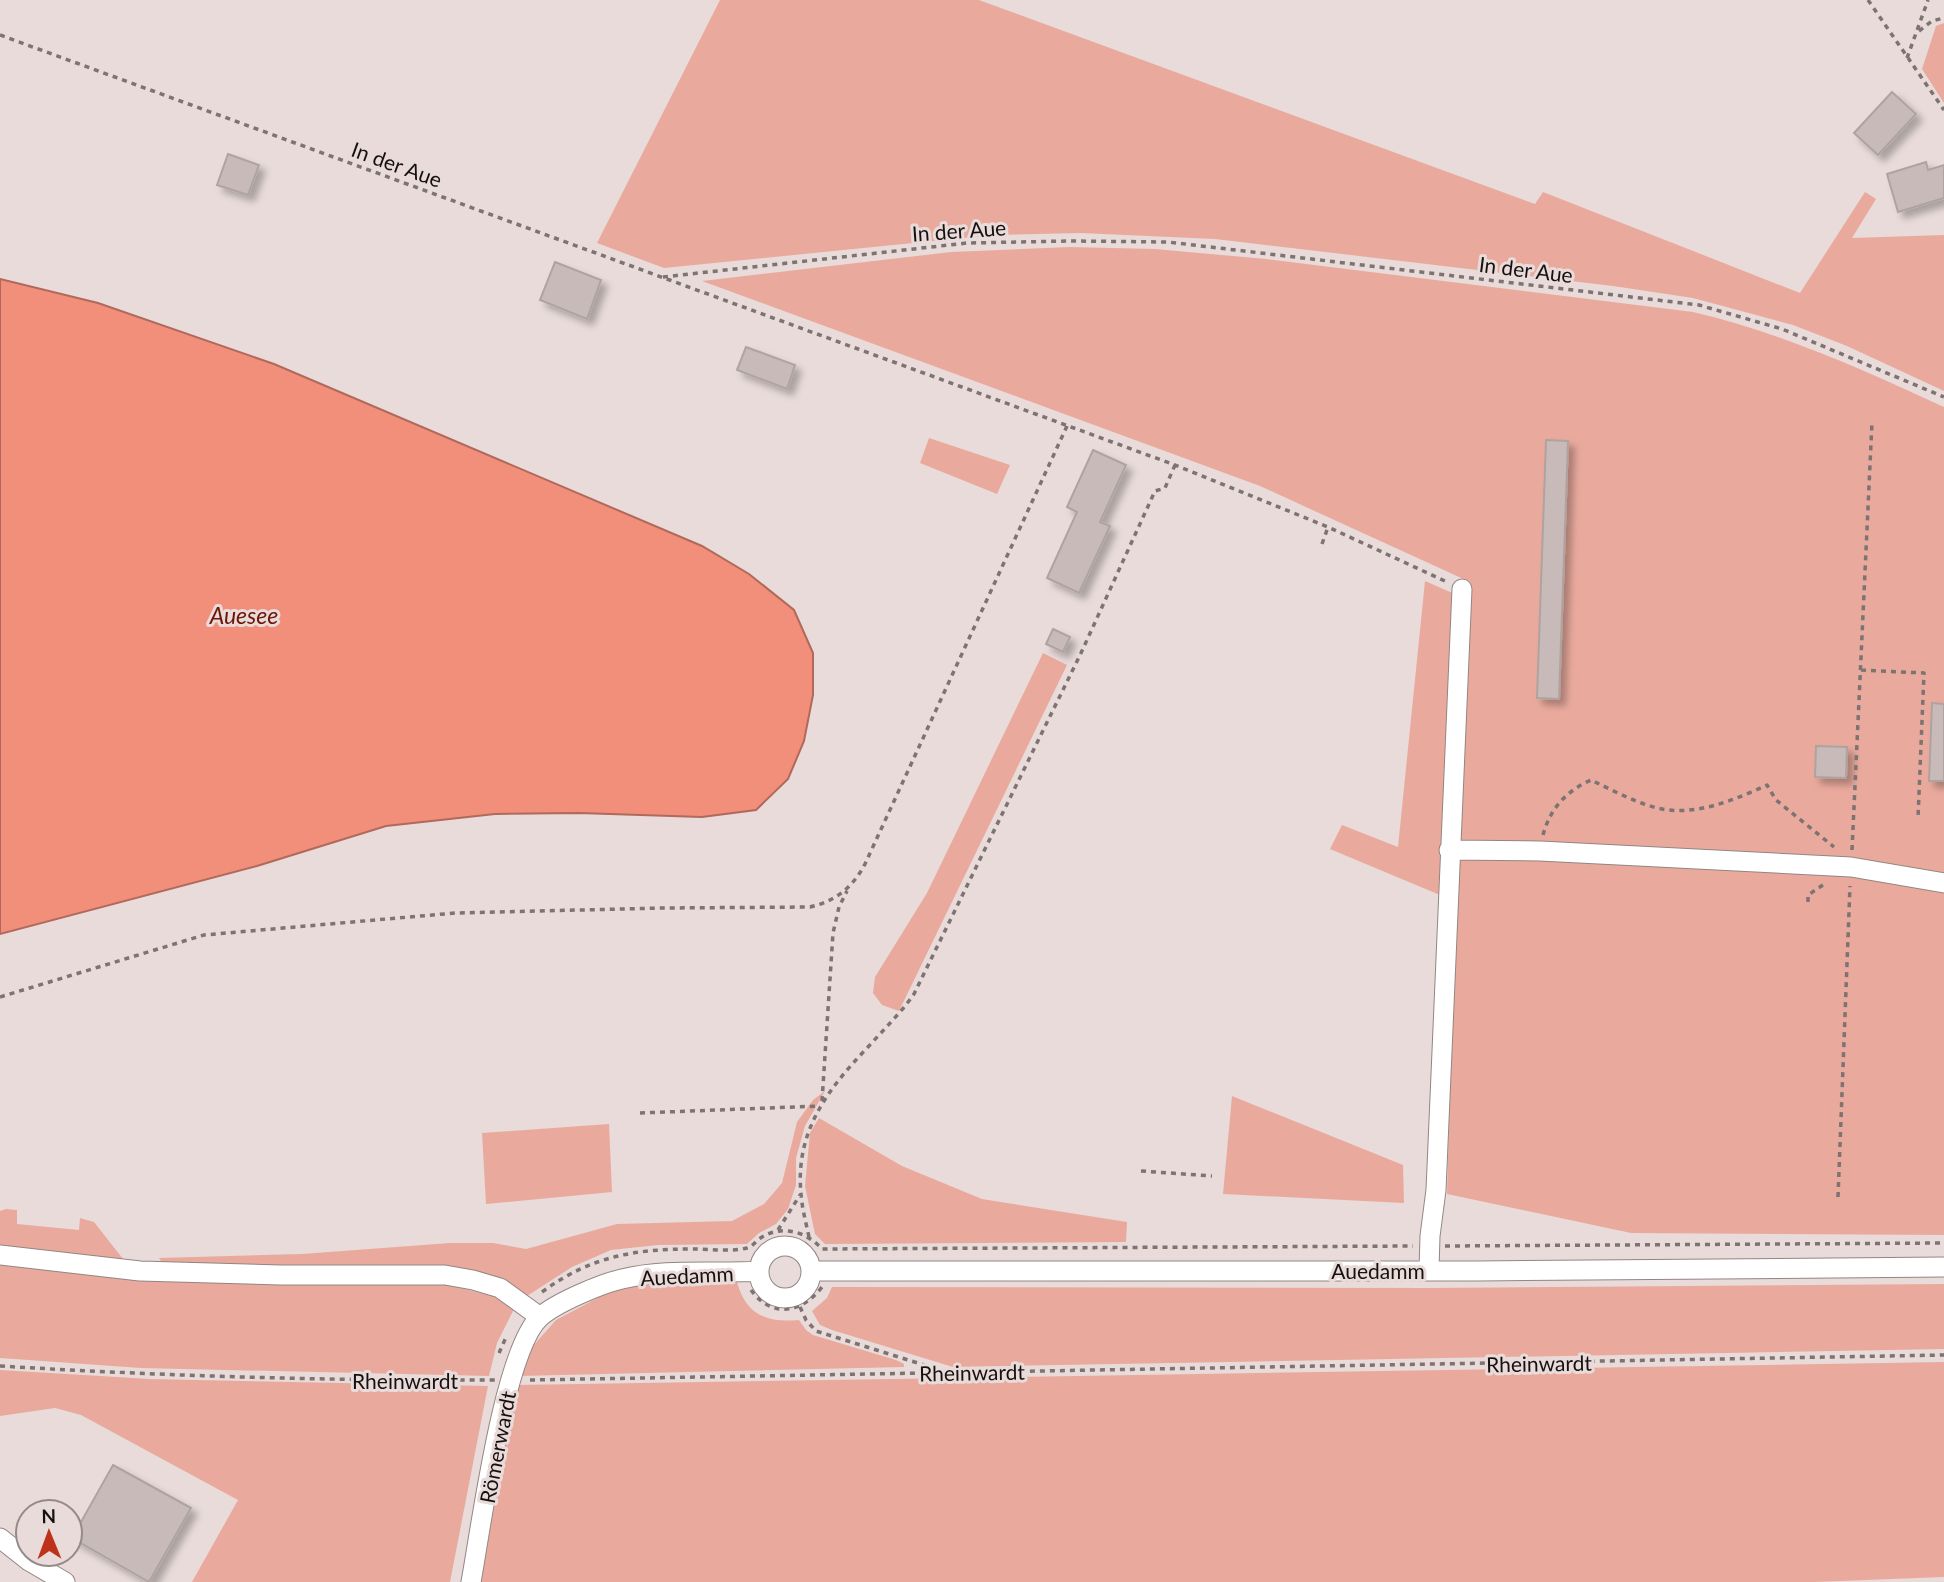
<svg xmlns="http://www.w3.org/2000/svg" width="1944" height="1582" font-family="Lato,sans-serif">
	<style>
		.green { fill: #e9aa9d }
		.water { fill: #f28f7b; stroke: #b0695b; stroke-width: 2 }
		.building { fill: #c7bab8; stroke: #afa3a0; stroke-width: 2; filter: url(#shadow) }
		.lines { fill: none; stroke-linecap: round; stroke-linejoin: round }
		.minor-casing { stroke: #928683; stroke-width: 21 }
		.path { stroke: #7c7372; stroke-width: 3.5; stroke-dasharray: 5 5; stroke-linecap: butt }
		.minor { stroke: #fff; stroke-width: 19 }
		.labels { text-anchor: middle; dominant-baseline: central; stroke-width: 6; stroke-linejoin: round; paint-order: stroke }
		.street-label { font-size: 21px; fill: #161110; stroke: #e8dbd9 }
		.water-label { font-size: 23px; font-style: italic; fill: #6d1607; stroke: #e8dbd9 }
	</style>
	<defs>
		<filter id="shadow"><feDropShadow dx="6" dy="6" stdDeviation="3.5" flood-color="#0004"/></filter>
	</defs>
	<rect width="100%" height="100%" fill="#e8dbd9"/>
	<path class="green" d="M720 0H979L1535 204 1543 192 1800 293 1865 192 1876 199 1852 238 1944 235V391L1847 346 1793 325 1693 298 1613 286 1215 239 1080 233 993 235 664 268 597 243Z
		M1944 23V103L1922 69 1936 26Z
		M1069 247 1155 249 1266 259 1693 312C1783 333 1861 369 1944 407V1235L1631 1233 1447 1194 1455 901 1470 582 1260 486 702 281 951 252Z
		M929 438 1010 465 997 494 920 463Z
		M1425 581 1457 595 1440 895 1330 849 1342 825 1398 847Z
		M1043 653 1067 665 899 1011 882 1005 873 993 875 977 927 893Z
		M825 1091 805 1126 796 1158V1185L788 1209 776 1224 759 1233 747 1244 658 1245 611 1250 572 1267 527 1296 512 1287 165 1267 159 1258 302 1254 450 1243H493L526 1249 617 1224 732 1221 764 1204 782 1183 797 1122 813 1100Z
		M1232 1096 1403 1165 1404 1203 1223 1194Z
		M819 1118 902 1166 982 1199 1127 1222 1126 1242 825 1244 815 1234 805 1186 810 1133Z
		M609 1124 612 1192 486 1204 482 1133Z
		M6 1209 17 1210V1224L79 1230 80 1218 94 1222 127 1264 0 1250V1211Z
		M0 1265 146 1281 281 1284H445L496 1297 514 1309 497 1343 489 1376 141 1368 0 1358Z
		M727 1281 737 1282C746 1315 767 1323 799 1320L806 1330 813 1335 896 1360 904 1364V1367L519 1376 525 1355 556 1320 605 1294 650 1282Z
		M1944 1284V1349L953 1367 832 1330 820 1325 812 1311 827 1298 832 1287 1429 1288Z
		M1944 1362V1577L1814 1582H480L517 1385Z
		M0 1370 150 1379 488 1386 450 1582H192L238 1500 81 1415 55 1408 0 1416Z"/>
	<path class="water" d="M0 279 98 303 274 364 702 546 749 574 794 610 813 653V695L804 741 788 779 756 810 702 817 579 813 495 814 386 826 257 866 0 934Z"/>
	<path class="building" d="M1892 92 1916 114 1878 155 1854 133Z
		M228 154 259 165 248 195 217 185Z
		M1926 162 1928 170 1944 165V198L1898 212 1887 174Z
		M555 262 601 280 587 319 540 300Z
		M746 347 795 365 787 389 737 370Z
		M1546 440 1568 441 1559 699 1537 698Z
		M1093 450 1126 465 1100 522 1110 526 1079 593 1047 578 1077 512 1067 507Z
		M1053 629 1070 637 1063 652 1046 644Z
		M1932 703 1944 704V781H1929Z
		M1816 746 1847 747 1846 778 1815 777Z
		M113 1465 191 1508 149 1582 72 1538Z"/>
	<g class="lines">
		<g class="minor-casing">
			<path id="minor" d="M1449 850 1540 851 1851 867 1944 883
				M759 1272a26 26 0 1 1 52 0a26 26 0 1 1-52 0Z
				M0 1255 140 1271 281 1275H445L473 1280 500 1288 540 1317
				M1429 1270 1430 1236 1436 1190 1462 589
				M811 1271H1478L1944 1267
				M0 1538 29 1561 65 1582
				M471 1582C481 1528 504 1350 540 1317 556 1303 600 1284 622 1279 666 1268 714 1274 759 1271"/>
		</g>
		<path class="path" d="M1868 0 1944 110
			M1919 31 1932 21 1944 18
			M0 35 1175 465 1328 527 1447 582
			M1907 58 1928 0
			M663 277 967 243 1070 241 1168 242 1699 305 1782 329 1944 397
			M1322 544 1328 527
			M1861 670 1924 673 1918 818
			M1543 835C1550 809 1566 791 1591 780 1612 790 1634 802 1657 808 1695 817 1734 800 1767 785L1776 800 1834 847
			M1852 850 1872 422
			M1808 902V895L1826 883
			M0 997 204 935 455 913 663 908 810 907C836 901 853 887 865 864L1067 426
			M822 1101 833 933 839 907 847 891
			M640 1113 820 1106
			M1141 1171 1212 1176
			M1838 1197 1850 886
			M778 1230 800 1195
			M809 1237C806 1223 802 1208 801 1194 795 1132 827 1090 868 1047 884 1029 900 1014 914 994L1081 653 1155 491 1165 488 1175 465
			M1445 1246 1944 1243
			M751 1290C772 1319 802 1313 822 1287
			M542 1292C591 1256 635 1249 693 1249 710 1249 731 1252 747 1248 752 1247 755 1242 759 1239 780 1224 806 1231 822 1249L1413 1246
			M800 1307 806 1320 816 1331 924 1365 939 1373
			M499 1353 507 1335
			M0 1366C165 1376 329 1381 495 1380
			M530 1380 1944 1355"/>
		<use href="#minor" class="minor"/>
	</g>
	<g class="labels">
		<g class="street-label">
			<text transform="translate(397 164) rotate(20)">In der Aue</text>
			<text transform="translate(959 230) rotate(-4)">In der Aue</text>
			<text transform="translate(1526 269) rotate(7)">In der Aue</text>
			<text x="1378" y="1270">Auedamm</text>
			<text transform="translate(687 1275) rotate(-3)">Auedamm</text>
			<text transform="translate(1539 1363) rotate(-1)">Rheinwardt</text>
			<text transform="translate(972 1372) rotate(-1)">Rheinwardt</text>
			<text x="405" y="1380">Rheinwardt</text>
			<text transform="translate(497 1447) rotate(-79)">Römerwardt</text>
		</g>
		<g class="water-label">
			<text x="244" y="615">Auesee</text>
		</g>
	</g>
	<g transform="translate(49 1533) rotate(359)"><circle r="33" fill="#e8dbd9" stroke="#948a89" stroke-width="2"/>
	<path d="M0-5L12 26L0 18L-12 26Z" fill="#be321a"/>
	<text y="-10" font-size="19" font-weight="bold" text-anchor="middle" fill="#161110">N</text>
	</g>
</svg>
